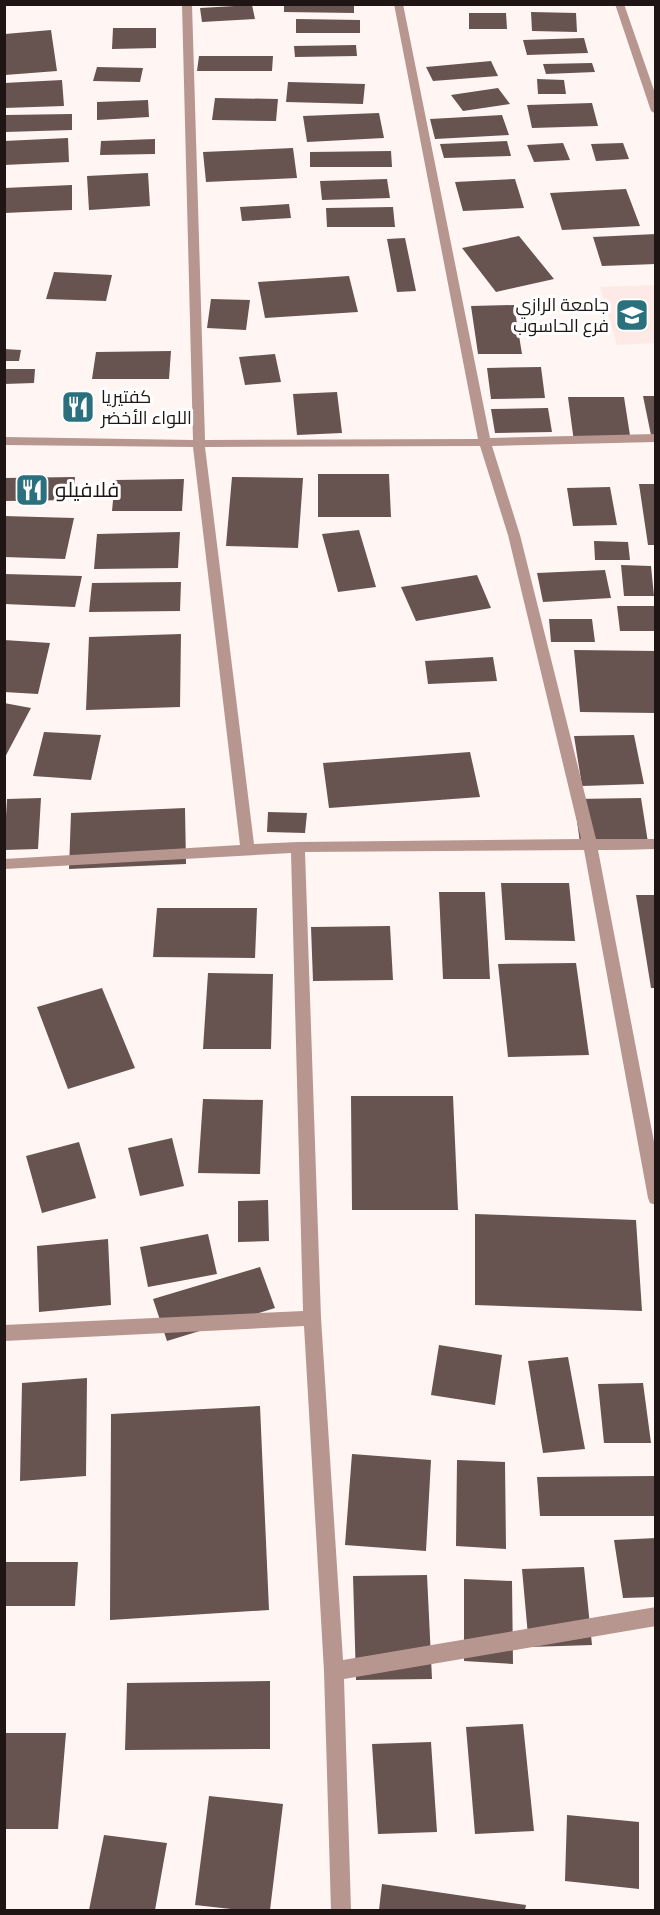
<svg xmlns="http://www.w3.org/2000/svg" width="660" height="1915" font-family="Signika,Cairo,sans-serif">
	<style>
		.built { fill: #fde9e5 }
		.building { fill: #67534f }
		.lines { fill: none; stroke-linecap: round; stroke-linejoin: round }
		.minor { fill: #b89690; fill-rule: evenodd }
		.labels { text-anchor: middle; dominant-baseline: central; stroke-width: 6; stroke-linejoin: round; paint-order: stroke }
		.far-poi-label { font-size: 18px; fill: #1e1514; stroke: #fff; text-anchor: end }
		.poi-label { font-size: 21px; fill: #1e1514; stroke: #fff; text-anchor: start }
	</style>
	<rect width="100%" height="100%" fill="#fff5f3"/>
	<path class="built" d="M655 285V343L617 345 600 287Z"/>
	<path class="building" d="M284 4H354V13L284 12Z
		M252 5 255 19 202 22 200 8Z
		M531 12 576 13 577 32 532 31Z
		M469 13H506L507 29H469Z
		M296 19 360 20V33H296Z
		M113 28H156V48L112 49Z
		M51 30 57 71 5 75V34Z
		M584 38 588 53 527 55 523 40Z
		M356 45 357 56 295 57 294 46Z
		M199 56H273L272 71H197Z
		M491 61 498 76 433 81 426 67Z
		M592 63 595 72 546 74 543 64Z
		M97 67 143 68 140 82 93 81Z
		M537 79 564 80 566 94H538Z
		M62 80 64 106 4 108V83Z
		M288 82 365 84 363 104 286 102Z
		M498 88 510 104 463 111 451 95Z
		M215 98 278 99 276 121 212 120Z
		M148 100 149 117 97 120V102Z
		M592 103 598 126 532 128 527 105Z
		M379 113 384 138 307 142 303 116Z
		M72 114V130L5 132 6 115Z
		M502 115 509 135 435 139 430 119Z
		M68 138 69 162 4 165V141Z
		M155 139V154L100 155 101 141Z
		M507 141 511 156 444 158 440 144Z
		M563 143 570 160 534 162 527 145Z
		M623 143 629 159 596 161 591 144Z
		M293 148 297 178 206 182 203 152Z
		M391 151 392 167H310V152Z
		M148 173 150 206 89 210 87 176Z
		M387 179 390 198 322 200 320 181Z
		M515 179 524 208 463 211 455 182Z
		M72 185V210L4 213V188Z
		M626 189 640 226 562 230 550 193Z
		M289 204 291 218 242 221 240 207Z
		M393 207 395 227H327L326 208Z
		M656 234V264L602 266 593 237Z
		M519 236 554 279 496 292 462 248Z
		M405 238 416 291 397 292 387 239Z
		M54 272 112 275 106 301 46 299Z
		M349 276 358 312 265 318 258 282Z
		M211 299 250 300 246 330 207 328Z
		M514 305 522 354H478L471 306Z
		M4 349 21 350 19 361H4Z
		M171 351 169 379H92L96 352Z
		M275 354 281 382 245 385 239 357Z
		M541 367 545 398 491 399 487 368Z
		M4 369H35L34 383 4 384Z
		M337 392 342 433 297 435 293 394Z
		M643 396H656V439L652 440Z
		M568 397H624L631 442H574Z
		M548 408 552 432 495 433 491 409Z
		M318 474H389L391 517H318Z
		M75 477 73 500 4 501V478Z
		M232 477 303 478 298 548 226 546Z
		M184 479 182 511H112L115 480Z
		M639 484H656V545H648Z
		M610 487 617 525 573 526 567 488Z
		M4 516 74 518 65 559 4 557Z
		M359 530 376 587 338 592 322 534Z
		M180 532 178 568 94 569 97 534Z
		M594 541 628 542 630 560H595Z
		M621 565 651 566 654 596H624Z
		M605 570 611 598 543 602 537 573Z
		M4 574 82 576 75 607 4 604Z
		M477 575 491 608 416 621 401 587Z
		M181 582 180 611 89 612 92 583Z
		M617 606H654L656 631H620Z
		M549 619H592L595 642H551Z
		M181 634 180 707 86 710 89 637Z
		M4 640 50 643 38 694 4 692Z
		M574 650 656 651V713L580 712Z
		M493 657 497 681 428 684 425 661Z
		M4 703 31 708 4 759Z
		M44 732 101 735 91 780 33 776Z
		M634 735 644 784 582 786 574 736Z
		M470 752 480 797 329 808 323 763Z
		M41 798 38 849 4 850 7 799Z
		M641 798 649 849 581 850 574 799Z
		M185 808 186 864 69 869 71 813Z
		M268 812 307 813 305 833 267 832Z
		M501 883H569L575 941 505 940Z
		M439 892H485L490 979H443Z
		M636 895H656V988H651Z
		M157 908H257L255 958 153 957Z
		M390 926 393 980 313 981 311 927Z
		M576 963 589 1055 508 1057 498 964Z
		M208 973 273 974 271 1049H203Z
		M102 988 135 1068 68 1089 37 1007Z
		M351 1096H453L458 1210H352Z
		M203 1099 263 1100 260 1174 198 1173Z
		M172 1138 184 1186 140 1196 128 1148Z
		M79 1142 96 1198 42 1213 26 1156Z
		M268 1200 269 1241 238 1242V1201Z
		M475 1214 636 1220 642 1311 475 1305Z
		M208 1234 217 1274 148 1287 140 1247Z
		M108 1239 111 1305 39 1312 37 1246Z
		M260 1267 275 1308 167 1341 153 1299Z
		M439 1345 502 1355 495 1405 431 1395Z
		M568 1357 585 1449 543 1453 528 1361Z
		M87 1378 86 1476 20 1481 22 1383Z
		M643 1383 651 1443H604L598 1384Z
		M260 1406 269 1610 110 1620 111 1414Z
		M352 1454 431 1460 426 1551 345 1545Z
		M457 1460 505 1462 506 1549 456 1546Z
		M655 1476 656 1516H540L537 1477Z
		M656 1538V1597L623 1598 614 1540Z
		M5 1562H78L75 1606H5Z
		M584 1567 592 1645 529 1647 522 1569Z
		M427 1575 432 1679 356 1680 353 1576Z
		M464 1579 512 1581 513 1664 464 1661Z
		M270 1681V1749L125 1750 127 1683Z
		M523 1724 534 1831 475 1834 466 1727Z
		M4 1733H66L58 1829H4Z
		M431 1742 437 1832 378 1834 372 1744Z
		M209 1796 283 1804 270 1910H240L195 1905Z
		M567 1815 639 1822V1889L565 1881Z
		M104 1835 167 1843 155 1910H89Z
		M382 1884 526 1905 525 1910H379Z"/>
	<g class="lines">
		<path class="minor" d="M182 4H192L205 440 478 439 394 4H403L490 438 656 434V442L492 446 520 535 596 839H656V849L598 850 656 1152V1205L650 1203 648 1198 584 850 305 852 321 1318 343 1660 656 1607V1626L344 1679 351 1910H331L324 1671 304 1326 4 1341V1325L303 1311 291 853 4 869V859L240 845 193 447 4 445V437L193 440ZM480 446 508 535 581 839 298 842 254 844 205 447Z
			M615 4H624L656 96V114L651 111Z"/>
	</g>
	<defs>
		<g id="university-square" transform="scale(1.725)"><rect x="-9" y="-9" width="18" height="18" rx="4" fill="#2a717d" stroke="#fff"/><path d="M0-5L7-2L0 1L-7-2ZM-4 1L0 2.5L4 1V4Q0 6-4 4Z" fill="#fff"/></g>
		<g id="restaurant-square" transform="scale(1.725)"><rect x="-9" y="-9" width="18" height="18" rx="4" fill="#2a717d" stroke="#fff"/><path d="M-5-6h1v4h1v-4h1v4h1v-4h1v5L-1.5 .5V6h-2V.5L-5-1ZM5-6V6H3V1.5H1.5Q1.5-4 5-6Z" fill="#fff"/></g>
	</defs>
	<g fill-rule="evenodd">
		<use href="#university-square" x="632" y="315"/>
		<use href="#restaurant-square" x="78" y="407"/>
		<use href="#restaurant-square" x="32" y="490"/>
	</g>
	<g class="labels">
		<g class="far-poi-label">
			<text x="609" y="305">جامعة الرازي<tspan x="609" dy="21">فرع الحاسوب</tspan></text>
			<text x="101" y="397" text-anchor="start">كفتيريا<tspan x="101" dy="21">اللواء الأخضر</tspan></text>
		</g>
		<g class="poi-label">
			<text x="55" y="490">فلافيلو</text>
		</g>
	</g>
	<rect width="660" height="1915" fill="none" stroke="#1e1514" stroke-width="12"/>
</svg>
